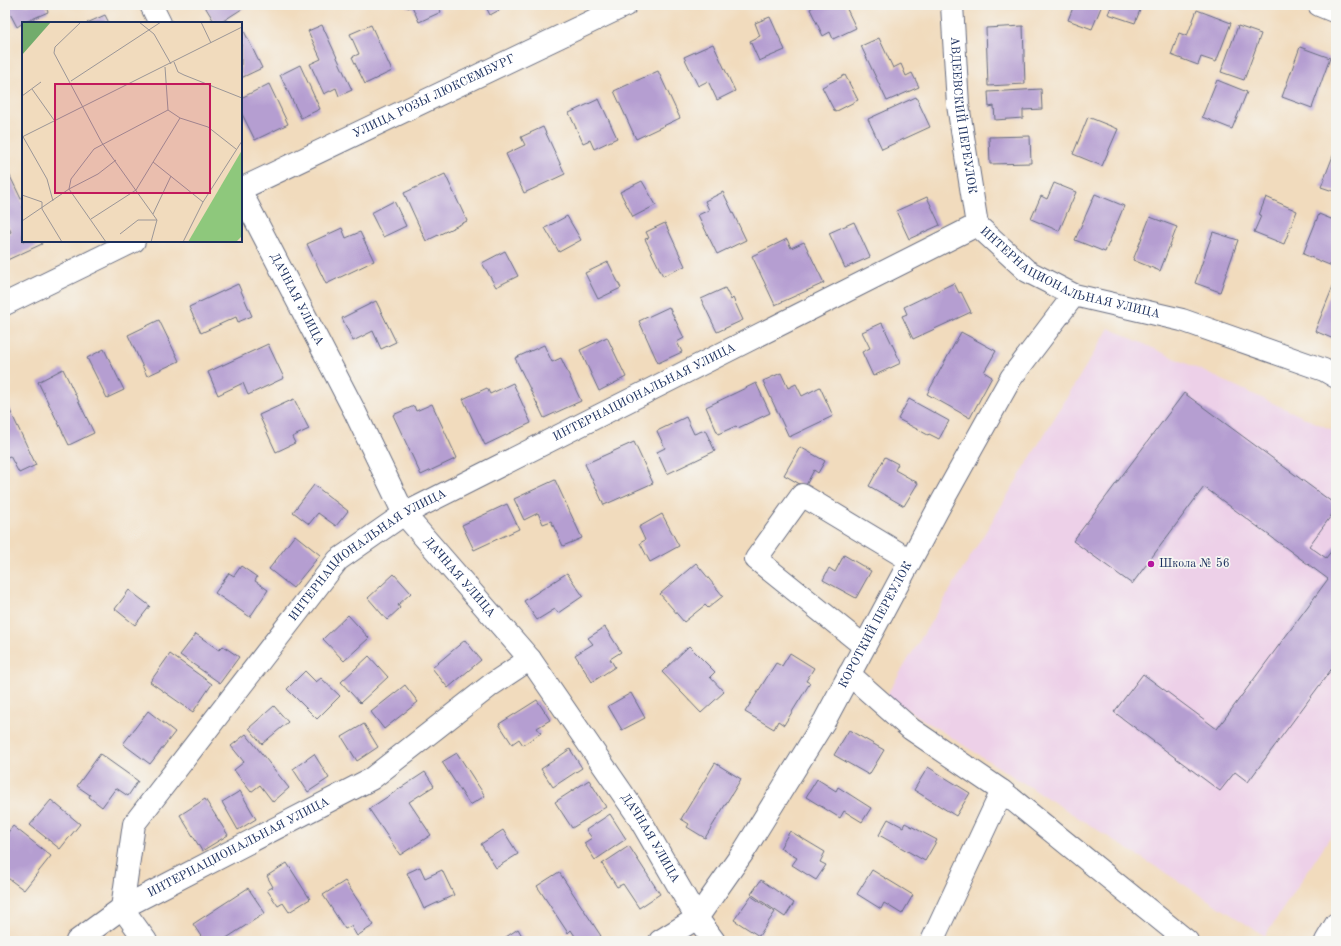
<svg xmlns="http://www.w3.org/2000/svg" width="1341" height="946" font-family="'Old Standard TT',serif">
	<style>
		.built { fill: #edd0e8 }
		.building { fill: #b59ed1 }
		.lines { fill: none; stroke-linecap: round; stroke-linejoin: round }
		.minor-casing { stroke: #666b7f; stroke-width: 24 }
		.minor { stroke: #fff; stroke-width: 22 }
		.poi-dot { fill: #b5179e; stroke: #f6f6f2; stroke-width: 1.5 }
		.labels { text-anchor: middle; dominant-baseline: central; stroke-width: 3.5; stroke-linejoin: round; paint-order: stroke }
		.street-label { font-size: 12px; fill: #1b2f5e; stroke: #f6f6f2 }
		.poi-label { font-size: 12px; fill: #1b2f5e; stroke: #f6f6f2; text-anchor: start }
		.inset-road { fill: none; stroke: #9b9697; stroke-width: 1 }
		.view { fill: #c2185b; fill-opacity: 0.15; stroke: #c2185b; stroke-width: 2 }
		.inset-edge { fill: none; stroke: #1b2f5e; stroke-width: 2 }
	</style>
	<rect width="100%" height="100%" fill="#f6f6f2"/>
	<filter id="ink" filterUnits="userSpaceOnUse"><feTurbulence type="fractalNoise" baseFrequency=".025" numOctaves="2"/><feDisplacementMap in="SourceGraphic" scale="8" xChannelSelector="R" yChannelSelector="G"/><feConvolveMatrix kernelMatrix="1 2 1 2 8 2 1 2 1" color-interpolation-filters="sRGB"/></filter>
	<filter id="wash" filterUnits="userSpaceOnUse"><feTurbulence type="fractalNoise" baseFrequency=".012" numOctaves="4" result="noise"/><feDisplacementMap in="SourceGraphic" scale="16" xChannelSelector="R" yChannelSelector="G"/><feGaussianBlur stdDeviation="0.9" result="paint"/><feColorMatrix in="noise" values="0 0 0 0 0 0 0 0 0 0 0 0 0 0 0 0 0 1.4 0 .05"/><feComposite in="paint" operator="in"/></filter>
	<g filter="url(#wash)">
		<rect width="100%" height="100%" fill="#f1dbbd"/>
		<path class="built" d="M1109 328 1336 432V828L1265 936 886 696Z"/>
		<g id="blocks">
			<path class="building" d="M7 5H45L48 12 23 23 17 27 6 6Z
				M204 5H248L220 23H215Z
				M406 5H438L441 12 419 22 412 6 408 8Z
				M485 5H504L505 7 490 15Z
				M816 5H845L856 28 833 39 830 32 823 36 810 9Z
				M1074 5H1102L1092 29 1068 20Z
				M1112 5H1142L1135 23 1108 14Z
				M1197 10 1231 23 1216 62 1201 57 1198 65 1171 55 1179 33 1187 36Z
				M105 15 109 23H87Z
				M770 17 785 50 759 61 750 41 760 36 755 23Z
				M322 25 352 90 339 96 336 88 324 94 310 64 321 59 308 31Z
				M371 25 392 71 365 84 352 57 359 54 350 34Z
				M1023 26 1025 84 988 86 986 28Z
				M1238 26 1261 34 1244 80 1221 72Z
				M243 29 262 68 241 78V30Z
				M879 38 893 68 901 64 906 76 912 73 919 87 887 101 861 46Z
				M713 44 735 91 717 100 708 81 698 86 684 57Z
				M1300 47 1330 58 1312 108 1282 97Z
				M300 65 320 109 301 118 280 75Z
				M658 71 680 118 636 139 614 91Z
				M845 75 858 100 835 112 822 87Z
				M1217 80 1247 92 1232 129 1202 117Z
				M269 84 288 124 255 140 241 112V98Z
				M1041 89 1042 109 1023 110V118L995 120 994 106 989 107 988 92Z
				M916 97 930 127 882 149 868 119Z
				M599 99 617 138 594 149 590 140 583 143 569 113Z
				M1088 117 1118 129 1102 166 1073 154Z
				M543 127 565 174 524 193 506 154 525 145 521 137Z
				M1030 136 1031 163 990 164 989 137Z
				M1336 148V192L1321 187Z
				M7 170 23 203V241H41L42 244 5 261V235L11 232 5 219V171Z
				M445 174 467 221 426 241 404 193Z
				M642 181 656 205 633 217 620 192Z
				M1054 183 1076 192 1059 231 1031 219 1041 196 1047 199Z
				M723 192 746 240 717 254 698 215 709 210 705 201Z
				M1095 194 1124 206 1105 252 1075 240Z
				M927 197 940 225 909 239 896 211Z
				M1266 197 1297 211 1284 244 1254 232 1261 216 1259 215Z
				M394 201 406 226 383 237 371 213Z
				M1319 214 1336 221V257L1332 266 1303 254Z
				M567 216 581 240 559 252 545 228Z
				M1150 217 1177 227 1160 271 1133 260Z
				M854 222 870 257 845 268 829 233Z
				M665 223 685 266 663 276 645 239 649 238 646 232Z
				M342 228 346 238 360 232 374 261 326 284 307 244Z
				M1213 232 1238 240 1220 292 1195 283Z
				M787 239 791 248 804 242 824 283 775 305 752 256Z
				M505 251 518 276 496 287 482 263Z
				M608 262 621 288 598 299 585 273Z
				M1336 279V340L1315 331Z
				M954 283 959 293 961 292 971 312 913 339 902 316 907 314 904 307Z
				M238 284 252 316 238 322 236 317 201 333 189 307Z
				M725 288 731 300 733 298 743 320 717 332 701 299Z
				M376 301 396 342 381 349 373 331 353 341 342 318Z
				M669 307 684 338 677 342 682 352 658 363 639 321Z
				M159 320 179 361 147 376 128 335Z
				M882 323 901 363 873 376 862 352 870 348 862 332Z
				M961 332 996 351 984 372 992 377 970 418 927 394Z
				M607 337 626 377 599 391 580 350Z
				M268 344 284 378 248 395 243 383 218 395 208 372Z
				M544 345 552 362 561 358 581 401 544 418 515 358Z
				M104 349 124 390 107 398 87 358Z
				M63 369 94 433 69 445 38 382Z
				M781 373 788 388 796 384 802 396 820 387 833 416 789 437 763 381Z
				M513 383 531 423 485 445 463 399 487 388 490 394Z
				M756 383 770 413 738 428 736 426 718 434 706 407Z
				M1184 393 1336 505V509L1309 546 1326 558 1336 545V663L1248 782 1235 772 1220 791 1114 712 1143 674 1217 729 1328 579 1204 487 1132 584 1073 541Z
				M294 399 309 429 292 437 295 443 276 452 259 415Z
				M909 399 949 421 939 439 929 434 928 435 898 419Z
				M5 400 36 465 19 473 10 456 5 458Z
				M432 404 457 458 421 475 393 415 414 406 416 411Z
				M686 417 694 434 705 430 715 451 667 474 657 452 665 448 657 431Z
				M634 442 653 483 604 505 585 464Z
				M800 447 825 461 818 473 814 470 805 487 784 475Z
				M885 457 898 464 895 470 918 483 904 506 869 486Z
				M555 480 582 538 563 546 551 521 543 524 538 513 524 520 514 499Z
				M314 485 348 511 336 526 318 513 309 524 293 512Z
				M507 504 519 529 474 550 462 525Z
				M662 514 679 546 650 562 640 543 645 540 639 527Z
				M295 535 320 555 293 588 269 569Z
				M844 555 871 571 856 598 823 580 829 568 835 572Z
				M696 563 723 596 708 608 705 605 684 622 660 594Z
				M241 566 257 577 255 581 268 590 250 617 215 593 229 573 234 576Z
				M567 573 583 596 558 613 555 609 537 620 524 601Z
				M394 574 411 593 398 605 400 608 387 620 368 598Z
				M129 590 150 606 135 625 115 609Z
				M348 615 369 638 344 661 323 639Z
				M605 627 621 652 610 659 615 667 592 682 575 655 593 644 588 638Z
				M196 634 219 650 223 646 239 657 220 683 180 655Z
				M465 640 481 660 448 688 432 668Z
				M689 646 715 672 710 677 724 692 701 713 662 672Z
				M790 653 814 668 806 681 810 683 784 725 778 721 774 729 745 712 776 663 782 666Z
				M170 654 212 684 193 712 150 682Z
				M369 656 388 677 360 703 341 682Z
				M305 671 316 682 321 678 340 696 317 719 287 689Z
				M405 685 418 702 384 729 371 712Z
				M631 693 645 718 622 730 608 706Z
				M537 700 550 720 537 728 541 733 523 745 519 739 512 744 499 724Z
				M274 706 288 722 262 744 249 728Z
				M148 711 175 732 150 764 123 744Z
				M364 724 378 747 357 761 342 737Z
				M849 730 884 750 869 775 834 755Z
				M246 734 289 788 273 802 260 785 251 792 234 770 244 762 231 746Z
				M570 749 582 768 553 787 541 769Z
				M457 753 485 796 470 805 442 762Z
				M100 754 138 781 128 796 116 788 102 807 89 797 90 795 77 786Z
				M314 754 329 778 308 792 293 769Z
				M715 763 741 779 705 838 687 827 689 824 681 819Z
				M928 767 970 793 956 816 914 790Z
				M425 772 434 786 409 802 431 835 400 855 369 809Z
				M817 779 836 791 838 787 871 808 862 822 844 811 840 818 806 797Z
				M589 780 606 807 572 828 555 802Z
				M240 791 256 819 238 830 222 802Z
				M205 799 228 835 202 851 180 815Z
				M51 800 80 824 60 849 30 825Z
				M610 814 626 839 595 860 584 843 592 838 586 830Z
				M888 819 903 827 905 823 937 840 925 861 879 835Z
				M13 826 51 856 24 890 5 876V836Z
				M503 830 518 854 496 868 481 844Z
				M790 831 825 852 820 862 826 865 816 880 792 865 797 858 780 848Z
				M629 846 660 894 639 908 623 884 617 887 602 864Z
				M287 863 310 899 289 912 283 903 278 906 267 890 273 887 267 876Z
				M420 867 425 878 442 870 454 895 424 909 407 873Z
				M872 870 913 895 902 914 884 903 881 909 857 894Z
				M559 872 601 936 593 941H578L571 930 568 933 537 886Z
				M761 880 794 903 785 917 751 894Z
				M345 881 374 925 357 936 351 926 345 929 323 895Z
				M248 888 265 913 225 939 227 941H204L193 924Z
				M751 896 775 912 759 936 734 920Z
				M518 929 525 941H500Z"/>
		</g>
	</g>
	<g filter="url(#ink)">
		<use href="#blocks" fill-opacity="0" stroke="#666b7f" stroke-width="1"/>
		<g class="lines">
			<g class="minor-casing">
				<g id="minor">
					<path d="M151 5 160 23"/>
					<path id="s1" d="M952 5 958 105 977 225"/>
					<path d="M1319 5 1336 12"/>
					<path id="s2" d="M241 189 626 5"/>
					<path id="s3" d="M241 192 355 412 404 514 530 659 638 816 697 918 714 941"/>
					<path d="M5 304 134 241"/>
					<path d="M864 646 756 559 802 495 910 560"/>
					<path d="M849 674 911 729 1002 791 1187 941"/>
					<path id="s4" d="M77 941 122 908 134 824 338 560 404 514 977 225 1027 271 1074 295 1182 320 1324 370 1336 377"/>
					<path id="s5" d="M146 941 122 908 371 779 491 685 530 659"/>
					<path id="s6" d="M660 941 697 918 744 851 825 720 938 509 1011 378 1074 295"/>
					<path d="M932 941 1002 791"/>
					<path d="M1326 941 1336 924"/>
				</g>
			</g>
			<use href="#minor" class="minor"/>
		</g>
	</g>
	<circle class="poi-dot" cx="1151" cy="564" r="4"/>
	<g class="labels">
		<g class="street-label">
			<text stroke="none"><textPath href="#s2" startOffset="214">УЛИЦА РОЗЫ ЛЮКСЕМБУРГ</textPath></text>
			<text stroke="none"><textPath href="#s1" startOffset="111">АВДЕЕВСКИЙ ПЕРЕУЛОК</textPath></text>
			<text stroke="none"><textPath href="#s4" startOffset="1304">ИНТЕРНАЦИОНАЛЬНАЯ УЛИЦА</textPath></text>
			<text stroke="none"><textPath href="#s3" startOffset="121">ДАЧНАЯ УЛИЦА</textPath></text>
			<text stroke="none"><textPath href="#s4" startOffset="824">ИНТЕРНАЦИОНАЛЬНАЯ УЛИЦА</textPath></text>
			<text stroke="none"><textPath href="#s4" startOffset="500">ИНТЕРНАЦИОНАЛЬНАЯ УЛИЦА</textPath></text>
			<text stroke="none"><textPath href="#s3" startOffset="445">ДАЧНАЯ УЛИЦА</textPath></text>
			<text stroke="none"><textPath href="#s6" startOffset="387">КОРОТКИЙ ПЕРЕУЛОК</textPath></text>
			<text stroke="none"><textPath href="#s3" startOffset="769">ДАЧНАЯ УЛИЦА</textPath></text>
			<text stroke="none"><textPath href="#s5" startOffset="172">ИНТЕРНАЦИОНАЛЬНАЯ УЛИЦА</textPath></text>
		</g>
		<g class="poi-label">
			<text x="1159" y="564">Школа № 56</text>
		</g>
	</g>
	<g transform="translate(22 22)">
		<rect width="220" height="220" fill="#f1dbbd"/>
		<path d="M220 128V214L214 220H166Z" fill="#8ec87c"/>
		<path d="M0 0H29L0 33Z" fill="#72ac6c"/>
		<path class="inset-road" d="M59 0 33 25 32 31 80 121 135 198M117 0 132 12 149 42M179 0 189 21M152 40 156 50 162 53 220 76M143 45 146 88M49 59 139 0M10 67 32 98M0 74 19 60M0 113 25 157 31 179M0 115 220 5M131 140 181 180M0 173 20 180V187L40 220M131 192 149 154M69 197 114 168 158 96M0 199 47 167 49 157 72 127 146 88 158 96 186 105 214 127M98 212 116 198H135M84 220 47 167 76 152 94 138M129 220 135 198M161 220 181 180 220 119"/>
		<path class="view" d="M33 62H188V171H33Z"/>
		<rect width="220" height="220" class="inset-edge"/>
	</g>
	<rect width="1341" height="946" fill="none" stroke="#f6f6f2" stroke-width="20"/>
</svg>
